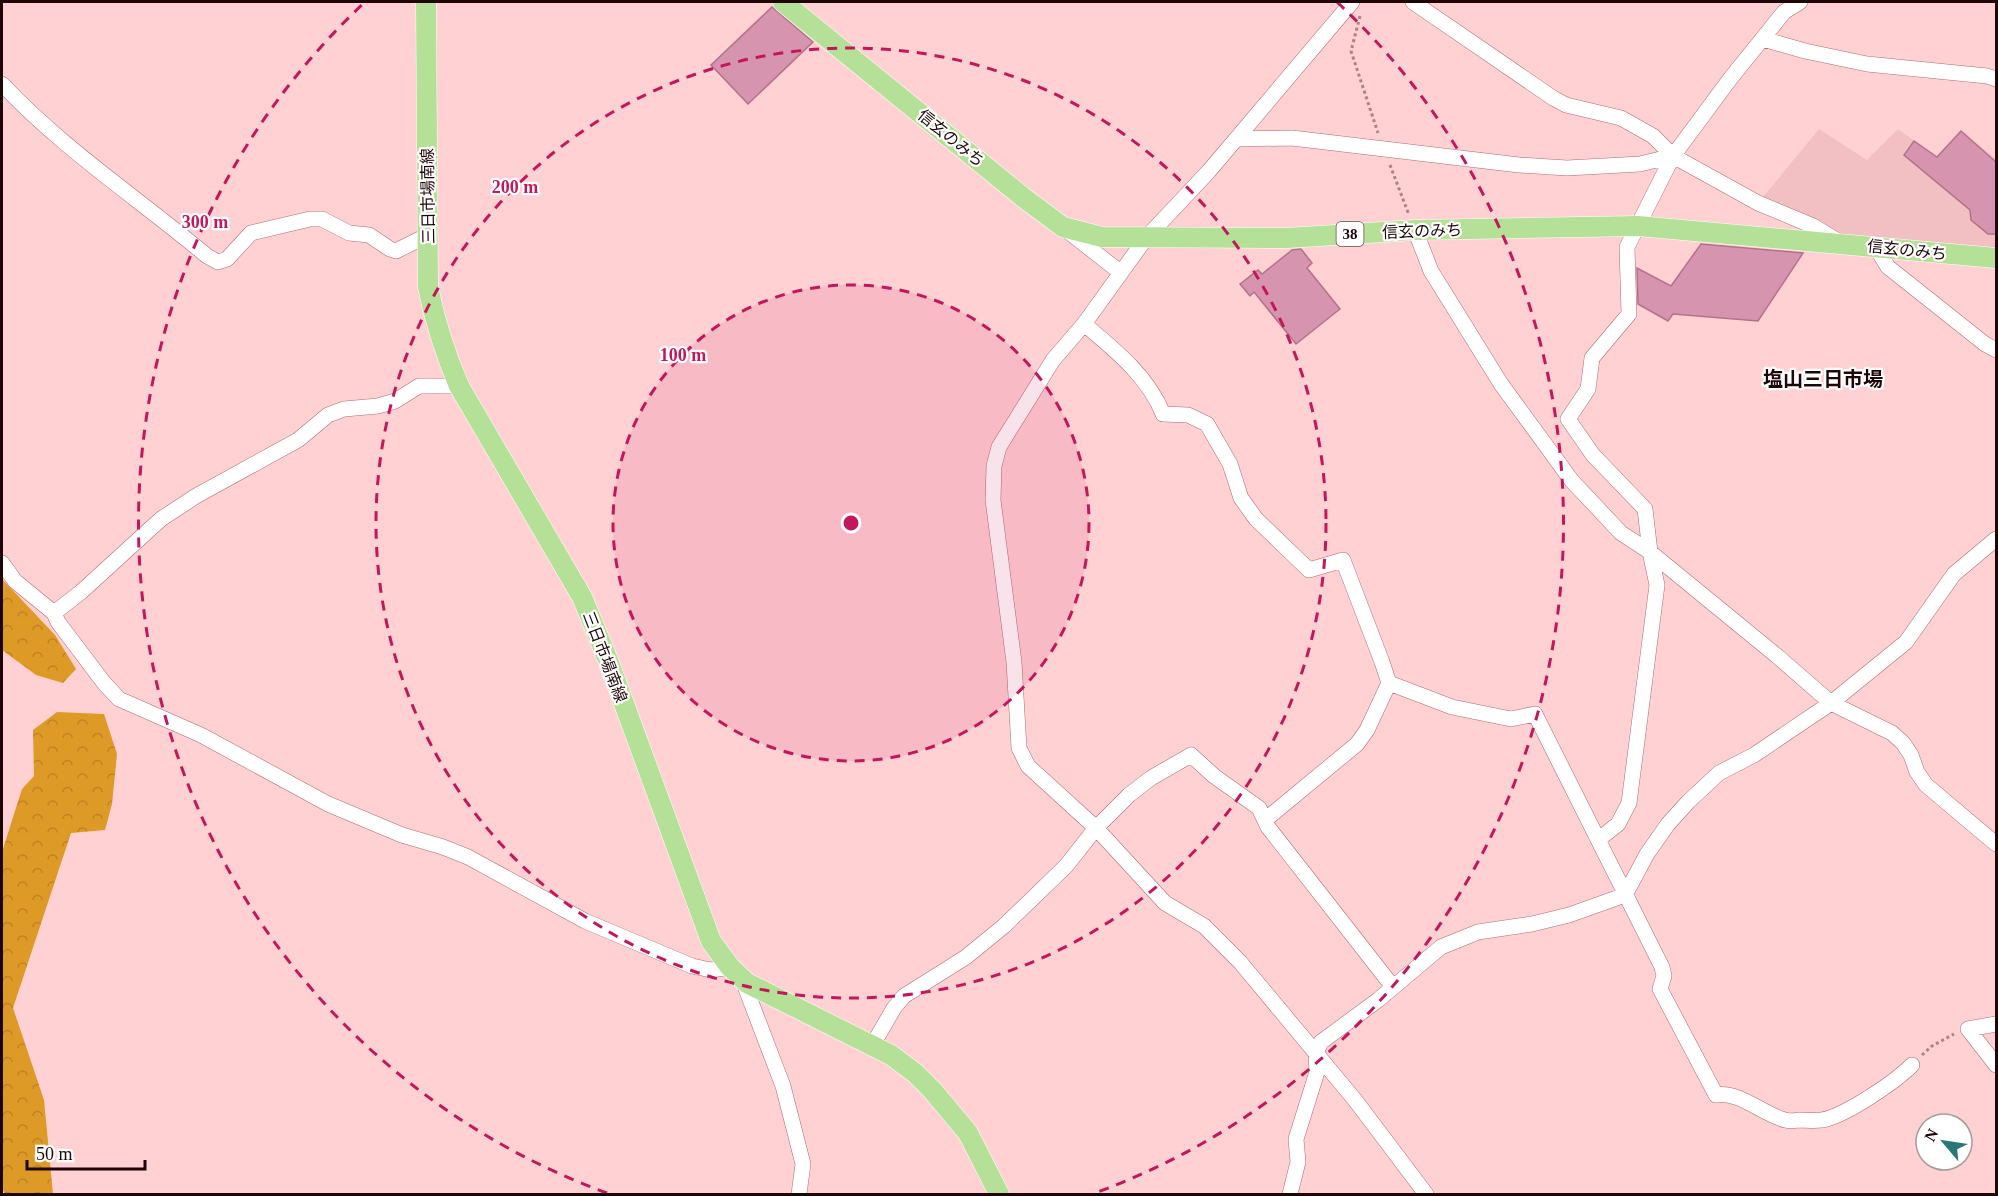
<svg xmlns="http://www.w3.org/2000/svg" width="1998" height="1196" font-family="'Times New Roman','Noto Sans JP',serif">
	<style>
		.built { fill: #f2c0c2 }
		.forest { fill: url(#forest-crowns) }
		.building { fill: #d794ae; stroke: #b2728b; stroke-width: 1.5 }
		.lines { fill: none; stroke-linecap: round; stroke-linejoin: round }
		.minor-casing { stroke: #af6b71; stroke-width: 16 }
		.major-casing { stroke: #fff; stroke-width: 21 }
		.path { stroke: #a98385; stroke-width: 3; stroke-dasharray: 3 3; stroke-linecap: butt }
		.minor { stroke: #fff; stroke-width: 15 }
		.major { stroke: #b5e097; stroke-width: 20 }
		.ring { fill: none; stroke: #c2185b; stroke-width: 3; stroke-dasharray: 10 8 }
		.labels { text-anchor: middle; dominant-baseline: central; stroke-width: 4.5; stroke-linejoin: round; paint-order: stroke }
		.shield { fill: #fff; stroke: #615052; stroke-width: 1.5 }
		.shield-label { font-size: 15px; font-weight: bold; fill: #1d0508 }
		.street-label { font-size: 16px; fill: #1d0508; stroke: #fff }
		.quarter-label { font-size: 20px; font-weight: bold; fill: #1d0508; stroke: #fff }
		.centre { fill: #c2185b; stroke: #fff; stroke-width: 3 }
		.ring-label { font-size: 18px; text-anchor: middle; font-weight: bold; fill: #c2185b; stroke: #fff; stroke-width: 4.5; stroke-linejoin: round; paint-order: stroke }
	</style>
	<defs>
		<pattern id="forest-crowns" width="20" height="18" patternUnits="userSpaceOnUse" patternTransform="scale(1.5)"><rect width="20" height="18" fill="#de9a26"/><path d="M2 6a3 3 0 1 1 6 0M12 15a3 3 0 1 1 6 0" fill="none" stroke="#be8321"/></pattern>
	</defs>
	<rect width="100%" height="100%" fill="#ffd1d3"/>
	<path class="built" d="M1819 129 1867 160 1898 129 1937 157 1961 131 1996 159V248L1843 237 1758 203Z"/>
	<path class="forest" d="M2 579 55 635 76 669 63 683 36 675 2 650Z
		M57 712 104 714 117 754 112 804 105 830 71 833 13 1008 44 1100 53 1194H5L2 1188V852L22 789 34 776 33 730Z"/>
	<path class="building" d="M772 7 813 42 748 104 711 65Z
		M1961 131 1996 162V234H1988L1971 220 1970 210 1904 155 1914 141 1937 157Z
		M1701 244 1803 253 1758 321 1673 314 1668 321 1638 304 1637 268 1671 286Z
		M1301 249 1312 263 1307 268 1340 309 1296 344 1254 292 1250 296 1240 284 1258 270 1262 274 1292 250Z"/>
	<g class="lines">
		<g class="minor-casing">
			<path id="minor" d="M1352 2 1209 171 1146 238 1084 324 1053 360 999 447 994 466 993 500 1014 662 1019 748 1028 766 1096 828 1165 903 1204 926 1240 962 1355 1100 1426 1194
				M1413 2 1553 98 1566 105 1621 118 1653 136 1673 156 1758 203 1813 226 1841 243
				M1763 39 1805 51 1867 64 1987 76 1996 79
				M2 84C63 149 139 199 207 256L218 262 227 259 251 233 310 219H322L349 233 369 235 390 249 396 251 428 235
				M1236 139 1292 138 1519 165 1567 168 1640 164 1673 156
				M1065 229 1120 272
				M1415 230 1431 271 1501 384 1572 481 1621 533 1650 552 1777 656 1831 703 1892 733 1903 743 1911 755 1917 772 1926 785 1996 844
				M1875 246 1888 267 1985 344 1996 350
				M1084 324C1115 350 1148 376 1163 414L1188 415 1207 424 1230 464 1241 498 1256 519 1309 570 1343 560 1382 662 1389 683 1452 707 1511 719 1535 714 1662 967 1664 976 1660 989 1716 1095C1740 1091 1762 1114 1785 1120 1789 1121 1794 1121 1798 1120 1806 1120 1814 1121 1822 1120 1845 1116 1895 1082 1912 1065
				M459 386H419L395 401 378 406 344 409 328 415 298 440 196 496 161 519 81 592 54 613 58 622 104 683 119 699 201 735 328 804 402 835 443 847 468 857 585 921 692 966 711 970 730 967
				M2 563 15 581 54 613
				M1265 820 1357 744 1367 730 1389 683
				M1598 840 1618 824 1629 803 1657 585 1650 552 1645 509 1593 455 1568 419 1588 389 1592 358 1629 314 1627 247 1673 156 1730 79 1784 12 1800 2
				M747 983 746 989 783 1086 803 1164 799 1194
				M1996 1024 1968 1029 1996 1065
				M872 1046 894 1008 904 996 966 957 1004 926 1066 866 1096 828 1129 795 1151 778 1191 755 1214 776 1259 808 1268 827 1393 987
				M1290 1194 1298 1162 1296 1139 1317 1072 1316 1053 1321 1042 1378 1000 1441 947 1478 932 1532 924 1569 915 1625 895 1647 854 1668 824 1688 802 1719 773 1754 755 1831 703 1906 642 1954 574 1996 539"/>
		</g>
		<g class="major-casing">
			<path id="major" d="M426 2 428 287C435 322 445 353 459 386L582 597 608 660 711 941 730 967 747 983 891 1055 915 1073 933 1091 968 1133 999 1194
				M783 2 1024 198 1063 227 1102 237 1287 238 1415 230 1638 226 1996 258"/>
		</g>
		<path class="path" d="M1360 16 1351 51 1378 133
			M1390 165 1409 215
			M1922 1055 1932 1046 1954 1034"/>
		<use href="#minor" class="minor"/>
		<use href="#major" class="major"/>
	</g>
	<circle cx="851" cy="523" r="238" fill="#c2185b" fill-opacity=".12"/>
	<g class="ring">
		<circle cx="851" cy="523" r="238"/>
		<circle cx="851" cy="523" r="475"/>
		<path d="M607 1193A713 713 0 0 1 365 2M1337 2A713 713 0 0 1 1095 1193"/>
	</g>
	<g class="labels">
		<rect class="shield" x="1336.5" y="222" width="27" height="24" rx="4.5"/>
		<g class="shield-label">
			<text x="1350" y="234">38</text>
		</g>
		<g class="street-label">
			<text transform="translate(951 138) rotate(39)">信玄のみち</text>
			<text transform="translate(428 196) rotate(-91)">三日市場南線</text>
			<text transform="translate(1422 231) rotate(-2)">信玄のみち</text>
			<text transform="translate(1907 250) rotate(6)">信玄のみち</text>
			<text transform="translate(605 657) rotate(69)">三日市場南線</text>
		</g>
		<g class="quarter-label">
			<text x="1823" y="379">塩山三日市場</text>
		</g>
	</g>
	<circle cx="851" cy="523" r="9" class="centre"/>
	<g class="ring-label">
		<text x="515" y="193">200 m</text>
		<text x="205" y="228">300 m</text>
		<text x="683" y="361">100 m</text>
	</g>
	<rect width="1998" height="1196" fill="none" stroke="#1d0508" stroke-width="6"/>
	<g transform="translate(1944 1142) rotate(299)"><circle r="28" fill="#ffffff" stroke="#a59b9c" stroke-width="1.5"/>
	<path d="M0-4.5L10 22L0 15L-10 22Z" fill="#2c7676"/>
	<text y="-9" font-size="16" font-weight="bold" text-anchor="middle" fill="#1d0508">N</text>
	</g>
	<path d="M27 1160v9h118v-9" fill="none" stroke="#1d0508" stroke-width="3"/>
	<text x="36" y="1160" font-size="18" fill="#1d0508" stroke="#ffffff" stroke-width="4.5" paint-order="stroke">50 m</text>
</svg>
